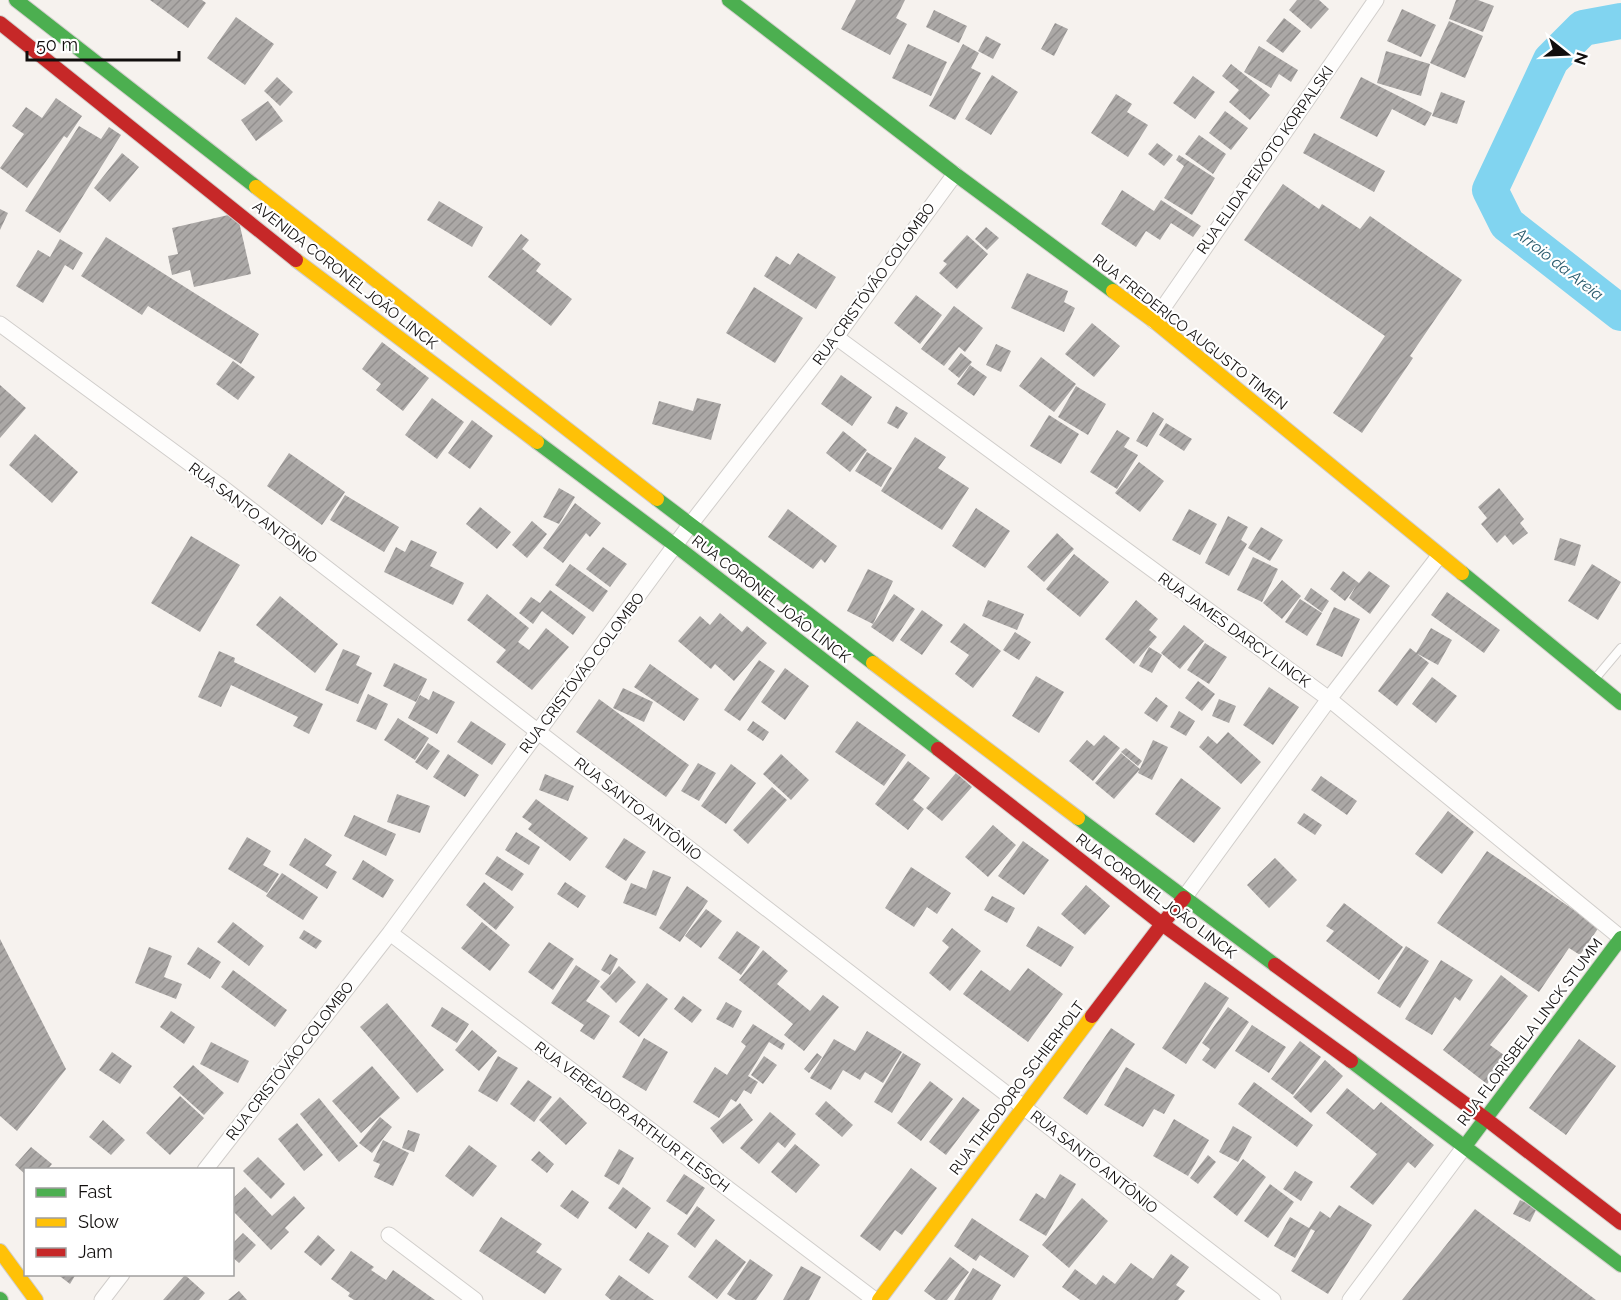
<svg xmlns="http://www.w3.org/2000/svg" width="1621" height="1300" font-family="Raleway,sans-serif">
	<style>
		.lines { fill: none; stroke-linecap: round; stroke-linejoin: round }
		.river { stroke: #81d4f0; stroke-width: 36 }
		.building { fill: url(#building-hatch) }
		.lane-casing { stroke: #d1cecb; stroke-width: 10 }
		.street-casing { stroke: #d1cecb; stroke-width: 17 }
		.fast-casing { stroke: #d1cecb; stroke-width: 16 }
		.slow-casing { stroke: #d1cecb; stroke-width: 16 }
		.jam-casing { stroke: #d1cecb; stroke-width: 16 }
		.lane { stroke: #fefdfc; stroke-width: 8 }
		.street { stroke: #fefdfc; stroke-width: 15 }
		.fast { stroke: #4caf50; stroke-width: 14 }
		.slow { stroke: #ffc107; stroke-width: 14 }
		.jam { stroke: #c62828; stroke-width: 14 }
		.labels { text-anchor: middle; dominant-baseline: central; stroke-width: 4.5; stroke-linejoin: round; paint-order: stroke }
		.street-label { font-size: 15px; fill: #110e0d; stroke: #fff }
		.water-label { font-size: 16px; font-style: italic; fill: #2a5b6d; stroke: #fff }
	</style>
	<defs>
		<pattern id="building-hatch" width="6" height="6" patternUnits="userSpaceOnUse" patternTransform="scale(1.5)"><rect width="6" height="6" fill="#aba8a6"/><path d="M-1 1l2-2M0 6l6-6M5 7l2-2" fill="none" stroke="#928f8e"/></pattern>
	</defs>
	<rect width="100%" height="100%" fill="#f6f2ee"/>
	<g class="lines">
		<path class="river" d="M1621 21 1583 28 1551 60 1490 190 1507 224 1621 313"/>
	</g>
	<path class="building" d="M150 0H202L206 3 188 28Z
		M856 0H905L896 18 907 24 890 55 841 29Z
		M1297 0H1319L1329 9 1311 29 1289 10Z
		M1456 0H1478L1494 6 1483 32 1449 19Z
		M1402 9 1436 25 1421 57 1387 41Z
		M934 10 967 26 959 43 926 27Z
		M236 17 274 44 245 85 207 58Z
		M1284 18 1301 31 1283 53 1266 41Z
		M1449 21 1483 36 1465 78 1430 63Z
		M1055 23 1068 29 1054 56 1041 49Z
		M986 36 1001 44 993 59 978 51Z
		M908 44 947 62 931 96 892 78Z
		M963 44 979 53 971 68 981 73 955 120 929 106Z
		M1259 46 1298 70 1291 82 1279 74 1271 88 1244 72Z
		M1386 51 1430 64 1421 96 1377 83Z
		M1231 64 1270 95 1250 120 1229 102 1239 90 1222 76Z
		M992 75 1018 92 991 135 965 119Z
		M1193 76 1215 92 1195 119 1173 103Z
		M277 77 293 92 280 106 264 91Z
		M1361 77 1432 113 1425 126 1392 109 1377 137 1340 118Z
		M1441 92 1465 101 1457 124 1432 116Z
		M1116 94 1132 104 1127 112 1148 125 1128 157 1091 133Z
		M56 98 82 116 67 138 64 136 27 188 0 168 24 134 12 126 26 107 42 118Z
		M268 101 283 121 256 141 241 120Z
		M1225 111 1248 128 1231 150 1209 133Z
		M79 126 101 139 109 127 121 135 60 233 25 211Z
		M1314 133 1385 171 1374 192 1303 153Z
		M1199 135 1226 154 1213 174 1185 154Z
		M1157 143 1173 155 1164 166 1148 154Z
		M122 153 139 167 110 202 94 188Z
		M1179 155 1215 178 1192 215 1164 198 1184 166 1176 160Z
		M1283 184 1319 209 1322 204 1360 229 1370 216 1462 280 1410 356 1413 358 1362 433 1333 413 1385 336 1244 240Z
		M1122 190 1154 211 1161 200 1201 226 1193 237 1171 223 1160 240 1146 231 1136 247 1101 224Z
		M439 201 483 227 472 247 427 220Z
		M0 209 8 213 0 230Z
		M237 213 251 274 194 287 190 270 172 275 168 256 178 254 172 228Z
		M986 227 999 238 987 250 975 239Z
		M521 234 529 240 522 249 541 264 536 271 572 299 551 326 488 277Z
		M967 235 988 254 957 289 939 273 947 264 943 261Z
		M106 237 259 334 241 364 148 306 142 315 81 276Z
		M60 239 83 253 73 270 65 265 43 303 16 286 38 250 50 257Z
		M798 253 836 277 816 309 764 276 776 256 790 265Z
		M1027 273 1068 291 1064 302 1075 308 1064 332 1011 308Z
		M754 287 803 318 775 363 726 333Z
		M916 295 942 315 920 344 894 323Z
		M954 306 983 328 965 352 959 347 944 366 921 349Z
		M1092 323 1120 346 1094 377 1065 354Z
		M382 342 429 378 403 411 376 390 381 384 362 369Z
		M996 344 1011 351 1001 372 986 365Z
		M961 353 972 362 959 378 948 369Z
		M1041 357 1076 384 1054 412 1019 386Z
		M233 361 255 377 238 400 216 384Z
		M970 365 987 377 974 396 957 384Z
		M841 375 872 397 852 426 821 404Z
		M0 385 26 408 0 438Z
		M1076 386 1106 404 1088 435 1058 417Z
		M432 398 464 422 437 459 405 435Z
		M697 398 721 404 711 440 652 424 659 401 693 411Z
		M896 406 908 413 898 429 887 423Z
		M1153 412 1164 419 1147 447 1136 441Z
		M1049 415 1079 434 1061 464 1030 446Z
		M472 420 493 436 470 469 448 453Z
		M1166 423 1192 439 1184 451 1159 435Z
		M1117 430 1130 438 1124 447 1138 455 1117 489 1090 472Z
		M843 431 867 450 850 472 826 453Z
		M35 434 78 472 52 503 9 465Z
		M915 437 946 457 938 468 969 488 942 530 881 491Z
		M867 452 892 468 881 487 855 471Z
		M289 453 345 492 322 525 267 486Z
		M1139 462 1164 481 1140 512 1115 493Z
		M559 488 575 497 559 524 543 517Z
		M1499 488 1524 519 1520 523 1528 533 1513 545 1505 535 1497 543 1481 524 1487 518 1478 507Z
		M345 495 399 527 384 552 330 520Z
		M575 503 601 523 590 537 586 533 563 563 543 548Z
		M480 507 511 532 497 549 466 524Z
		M976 508 1010 531 985 568 952 546Z
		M788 509 837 546 825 563 821 559 813 569 768 537Z
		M1189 509 1217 524 1200 555 1172 540Z
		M1228 516 1248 527 1241 540 1247 544 1229 576 1205 563Z
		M532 521 547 534 527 558 512 545Z
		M1261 527 1283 540 1270 561 1248 548Z
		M1057 533 1074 549 1044 582 1027 567Z
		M191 536 240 565 200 632 151 603Z
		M1560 538 1581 545 1575 566 1554 560Z
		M411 540 437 552 430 566 464 583 453 605 384 572 396 547 405 552Z
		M603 547 627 564 610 587 586 569Z
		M1074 554 1109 582 1080 617 1046 589Z
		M1253 557 1278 569 1262 602 1237 590Z
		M570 564 608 591 593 612 555 585Z
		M1592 564 1621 582 1598 620 1568 601Z
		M868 569 893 581 873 624 847 611Z
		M1343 571 1359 583 1369 571 1390 586 1370 614 1349 598 1356 586 1345 601 1330 589Z
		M1282 580 1301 596 1282 619 1263 603Z
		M1311 588 1329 601 1322 612 1304 599Z
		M550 590 586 617 573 635 542 611 533 624 519 613 531 597 540 603Z
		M1447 592 1500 630 1484 653 1431 615Z
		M487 594 529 628 518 642 529 650 546 628 569 647 532 690 496 662 506 650 467 620Z
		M894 594 915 609 893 642 871 627Z
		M280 596 338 644 315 673 256 625Z
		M1300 599 1322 613 1307 636 1285 622Z
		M988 600 1024 614 1017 630 982 616Z
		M1136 600 1158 619 1149 630 1157 637 1134 664 1105 639Z
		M1334 607 1360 619 1342 657 1316 645Z
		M922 610 943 625 922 655 900 640Z
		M720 613 742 632 747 626 767 643 734 681 715 664 711 669 678 641 700 616 710 625Z
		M964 623 1001 651 973 688 955 674 969 655 950 642Z
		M1184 625 1204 641 1180 669 1161 653Z
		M1431 628 1452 640 1438 665 1416 653Z
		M1015 632 1031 642 1019 660 1003 650Z
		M1205 643 1227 657 1209 684 1187 670Z
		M1149 647 1162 655 1152 673 1139 666Z
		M1410 648 1429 663 1397 706 1378 691Z
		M343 649 360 656 356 665 372 673 358 704 325 690Z
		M219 651 235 658 234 662 323 704 309 734 293 726 298 717 231 685 221 707 198 697Z
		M759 660 775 671 740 721 724 710Z
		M394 663 427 679 416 702 383 686Z
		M650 664 699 699 684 721 634 687Z
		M785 668 809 686 785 720 761 702Z
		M1036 676 1064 692 1039 733 1012 716Z
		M1432 677 1457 696 1436 723 1412 704Z
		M1198 681 1215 694 1202 711 1185 698Z
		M1269 687 1299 707 1273 745 1243 725Z
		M623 688 653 702 644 722 613 708Z
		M433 691 455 702 437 734 408 718 420 695 429 700Z
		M368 694 388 704 376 730 356 721Z
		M1156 697 1168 706 1157 722 1144 713Z
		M599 699 689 765 666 797 576 732Z
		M1219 699 1236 706 1229 723 1212 716Z
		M1179 711 1195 721 1186 736 1170 727Z
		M398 718 429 738 415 760 384 740Z
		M471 721 506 744 492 765 457 742Z
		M753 721 769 732 763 741 747 730Z
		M857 721 906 755 884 786 835 752Z
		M1228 732 1261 762 1241 784 1199 747 1208 736 1217 744Z
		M1104 735 1120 748 1093 781 1069 761 1087 740 1094 746Z
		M1153 740 1168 747 1152 780 1138 773Z
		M428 743 440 751 427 770 415 762Z
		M1126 748 1142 761 1138 766 1121 752Z
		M1121 753 1140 769 1114 799 1095 783Z
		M448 754 479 775 465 797 433 777Z
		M781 754 809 780 791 800 763 774Z
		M908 761 930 778 913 800 924 809 908 830 875 804Z
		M698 763 716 773 699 801 681 791Z
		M731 764 756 783 726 824 701 806Z
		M956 773 972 787 942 821 926 808Z
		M545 774 574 786 568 801 539 790Z
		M1321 776 1357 801 1347 815 1311 790Z
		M1181 778 1221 808 1194 843 1155 814Z
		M772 787 787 800 748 844 733 830Z
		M397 794 430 806 420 833 387 822Z
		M536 799 588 838 570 861 528 829 532 824 522 817Z
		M1448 811 1474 832 1442 874 1415 854Z
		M1304 813 1322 825 1315 835 1297 823Z
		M354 815 396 834 386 856 344 836Z
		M993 825 1016 845 988 877 965 857Z
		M516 832 540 847 529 865 505 850Z
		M247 837 271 851 263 865 279 874 267 893 228 869Z
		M305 838 332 855 325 865 337 872 327 889 289 865Z
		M624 838 646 852 626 881 605 867Z
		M1023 841 1049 860 1024 895 998 876Z
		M1487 851 1599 927 1580 955 1569 948 1539 992 1437 923Z
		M497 856 524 874 512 891 485 874Z
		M1275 858 1297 880 1269 908 1247 885Z
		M363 860 394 880 383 898 352 879Z
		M911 867 951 893 937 914 927 907 914 927 885 908Z
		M653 870 671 877 656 916 623 903 631 883 646 889Z
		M282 873 318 897 303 920 266 896Z
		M484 882 514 907 496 930 466 905Z
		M565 882 586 896 578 908 557 894Z
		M1086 885 1110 906 1085 935 1061 914Z
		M687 886 708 901 680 942 659 928Z
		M992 896 1015 908 1007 923 984 910Z
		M1344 903 1403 947 1379 980 1326 941 1334 931 1326 926Z
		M706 909 722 921 701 948 685 936Z
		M233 922 264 946 249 966 217 942Z
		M482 922 510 945 490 971 461 948Z
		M1038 926 1074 947 1061 967 1026 946Z
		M952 928 981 951 950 991 929 973 949 947 942 941Z
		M304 930 322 941 316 949 299 938Z
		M737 931 760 947 741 975 718 958Z
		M0 939 66 1069 17 1131 0 1116Z
		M549 942 574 959 553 990 528 972Z
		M1406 946 1429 961 1400 1008 1377 993Z
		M149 947 172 956 164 977 182 984 176 999 135 983Z
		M198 947 221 962 210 979 187 964Z
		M763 950 788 971 777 984 810 1011 823 995 839 1007 804 1051 784 1035 793 1024 739 980Z
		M610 954 618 959 610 975 601 970Z
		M1441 960 1473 980 1460 1001 1455 997 1432 1035 1405 1019Z
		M576 965 600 981 586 1001 610 1016 594 1040 580 1031 584 1025 551 1003Z
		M619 966 636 982 616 1003 600 987Z
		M1028 968 1063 994 1028 1042 963 994 981 970 1010 991Z
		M233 970 287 1010 275 1027 221 987Z
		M1501 975 1528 996 1490 1045 1508 1058 1487 1084 1443 1050Z
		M1205 982 1229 998 1186 1064 1162 1048Z
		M647 983 668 999 639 1037 619 1022Z
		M683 996 702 1010 692 1023 674 1009Z
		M726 1002 742 1011 733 1028 716 1019Z
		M387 1003 444 1070 417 1093 360 1027Z
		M442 1007 469 1024 457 1043 431 1026Z
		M1228 1007 1249 1022 1215 1069 1202 1060 1210 1049 1202 1043Z
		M171 1011 195 1027 184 1044 160 1027Z
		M753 1024 785 1044 782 1050 769 1042 748 1076 758 1082 751 1094 744 1090 736 1102 731 1099 719 1118 693 1102 715 1067 727 1075 746 1046 741 1042Z
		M1252 1025 1286 1047 1269 1073 1235 1051Z
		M1111 1028 1135 1044 1087 1115 1063 1098Z
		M472 1030 497 1051 479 1071 455 1050Z
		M867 1031 902 1052 883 1083 865 1072 860 1080 843 1070 831 1090 810 1078 834 1039 855 1051Z
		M644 1038 668 1052 646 1091 622 1077Z
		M1579 1039 1616 1066 1566 1135 1529 1108Z
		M1300 1041 1321 1057 1293 1095 1271 1079Z
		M211 1042 249 1061 238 1083 200 1064Z
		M112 1052 132 1066 120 1084 99 1070Z
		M817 1053 822 1057 809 1073 804 1069Z
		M903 1053 921 1064 892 1113 874 1102Z
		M498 1056 518 1068 497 1102 478 1091Z
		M764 1056 777 1065 763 1084 751 1075Z
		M1325 1060 1343 1076 1311 1113 1293 1097Z
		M193 1065 224 1093 204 1115 173 1087Z
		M372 1066 400 1098 361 1133 332 1101Z
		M1126 1067 1175 1095 1164 1114 1154 1109 1143 1127 1104 1105Z
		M528 1080 552 1097 534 1122 510 1104Z
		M930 1081 953 1099 921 1141 897 1123Z
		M1254 1082 1313 1125 1297 1147 1238 1104Z
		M1347 1088 1374 1110 1381 1102 1434 1145 1415 1168 1408 1162 1373 1205 1350 1187 1377 1154 1326 1113Z
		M180 1096 204 1118 170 1155 146 1133Z
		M560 1097 587 1123 566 1145 539 1120Z
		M963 1097 980 1110 946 1155 929 1142Z
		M319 1098 358 1146 339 1162 300 1114Z
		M826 1101 853 1125 842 1137 815 1114Z
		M740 1103 753 1120 723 1144 710 1128Z
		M770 1112 796 1134 785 1148 778 1142 759 1164 740 1148Z
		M380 1117 392 1127 372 1153 359 1143Z
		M1174 1119 1209 1140 1188 1176 1153 1156Z
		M103 1120 125 1140 111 1155 89 1137Z
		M297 1123 323 1155 304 1171 278 1139Z
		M1233 1126 1252 1137 1238 1162 1219 1152Z
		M408 1130 420 1134 414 1152 402 1148Z
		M383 1140 409 1153 393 1186 374 1177 380 1164 373 1161Z
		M795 1144 820 1165 796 1193 771 1172Z
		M469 1145 497 1166 473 1197 445 1176Z
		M31 1147 52 1164 47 1170H26V1175L15 1165Z
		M619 1149 634 1158 619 1185 604 1176Z
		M539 1151 554 1164 547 1173 531 1160Z
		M1208 1155 1216 1162 1198 1184 1190 1178Z
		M258 1157 285 1184 271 1199 243 1171Z
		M1243 1159 1266 1177 1237 1216 1213 1197Z
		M911 1168 937 1188 902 1235 895 1230 880 1251 860 1236Z
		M1295 1171 1313 1182 1301 1201 1283 1189Z
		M684 1174 705 1188 687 1215 666 1201Z
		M1060 1174 1076 1184 1046 1236 1019 1220 1036 1193 1045 1199Z
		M1270 1184 1294 1202 1268 1238 1244 1221Z
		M245 1187 272 1216 294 1196 305 1208 285 1228 289 1232 271 1250 232 1210V1199Z
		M623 1187 651 1208 636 1229 608 1208Z
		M572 1190 589 1202 578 1219 560 1206Z
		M1082 1198 1108 1221 1069 1268 1042 1245Z
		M1520 1200 1537 1208 1530 1222 1513 1214Z
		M1339 1205 1372 1225 1328 1294 1291 1271 1315 1231 1311 1229 1295 1258 1274 1246 1290 1217 1309 1228 1320 1211 1330 1218Z
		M697 1206 715 1220 695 1248 677 1234Z
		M1475 1209 1596 1300H1402Z
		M501 1217 542 1244 536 1252 562 1269 545 1294 479 1251Z
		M972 1218 1029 1256 1014 1278 980 1255 976 1261 954 1246Z
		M648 1232 669 1246 649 1274 629 1260Z
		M243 1233 256 1245 239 1263 232 1257V1244Z
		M318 1235 335 1250 321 1266 304 1252Z
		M716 1239 746 1262 717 1299 688 1277Z
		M351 1251 374 1267 371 1270 386 1280 393 1270 435 1300H354L348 1296 350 1293 331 1279Z
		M1171 1254 1189 1267 1176 1285 1185 1291 1178 1300H1080L1062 1287 1075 1269 1096 1285 1103 1275 1115 1284 1131 1263 1153 1279Z
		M950 1257 969 1272 947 1300H936L924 1291Z
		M750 1259 773 1275 756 1300H736L727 1294Z
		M801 1266 821 1277 809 1300H783Z
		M973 1268 1001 1285 992 1300H954Z
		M57 1274H76L70 1284Z
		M185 1275 205 1293 199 1300H163Z
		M619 1275 654 1300H611L605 1295Z
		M239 1291 247 1300H228Z"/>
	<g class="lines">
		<g class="lane-casing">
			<path id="lane" d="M1594 680 1621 648"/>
		</g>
		<g class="street-casing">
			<path id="street" d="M1154 321 1376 0
				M0 324 219 485 1273 1300
				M836 337 1329 699 1621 938
				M1184 898 1329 699 1439 556
				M390 933 875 1300
				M205 1170 390 933 690 525 836 337 955 174
				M389 1235 475 1300
				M102 1300 122 1274
				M1350 1300 1465 1146"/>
		</g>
		<g class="fast-casing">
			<path id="fast" d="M16 0 256 187
				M729 0 955 174 1113 291
				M537 442 676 546 938 749
				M657 499 873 663
				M1462 573 1621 703
				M1078 818 1275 965
				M1351 1061 1621 1265
				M1465 1146 1621 938
				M0 1299 1 1300"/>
		</g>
		<g class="slow-casing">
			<path id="slow" d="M256 187 657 499
				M296 260 537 442
				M1113 291 1154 321 1462 573
				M873 663 1078 818
				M0 1251 36 1300
				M879 1300 1092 1016"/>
		</g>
		<g class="jam-casing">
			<path id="jam" d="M0 23 296 260
				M938 749 1162 924 1351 1061
				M1275 965 1486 1119 1621 1223
				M1092 1016 1162 924 1184 898"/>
		</g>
		<use href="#lane" class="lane"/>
		<use href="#street" class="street"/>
		<use href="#fast" class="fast"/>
		<use href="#slow" class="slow"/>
		<use href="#jam" class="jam"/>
	</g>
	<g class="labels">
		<g class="street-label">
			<text transform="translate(1265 160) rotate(-55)">RUA ELIDA PEIXOTO KORPALSKI</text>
			<text transform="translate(345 275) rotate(38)">AVENIDA CORONEL JOÃO LINCK</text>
			<text transform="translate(874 284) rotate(-54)">RUA CRISTÓVÃO COLOMBO</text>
			<text transform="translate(1190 332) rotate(38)">RUA FREDERICO AUGUSTO TIMEN</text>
			<text transform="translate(253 513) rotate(37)">RUA SANTO ANTÔNIO</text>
			<text transform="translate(771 599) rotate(38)">RUA CORONEL JOÃO LINCK</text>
			<text transform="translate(1234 630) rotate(36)">RUA JAMES DARCY LINCK</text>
			<text transform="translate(582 673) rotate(-53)">RUA CRISTÓVÃO COLOMBO</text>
			<text transform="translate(638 809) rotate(38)">RUA SANTO ANTÔNIO</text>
			<text transform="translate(1156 896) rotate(37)">RUA CORONEL JOÃO LINCK</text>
			<text transform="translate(1530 1032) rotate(-53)">RUA FLORISBELA LINCK STUMM</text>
			<text transform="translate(290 1061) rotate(-52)">RUA CRISTÓVÃO COLOMBO</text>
			<text transform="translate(1017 1088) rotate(-53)">RUA THEODORO SCHIERHOLT</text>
			<text transform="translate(632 1117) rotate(37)">RUA VEREADOR ARTHUR FLESCH</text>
			<text transform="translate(1094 1162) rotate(38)">RUA SANTO ANTÔNIO</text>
		</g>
		<g class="water-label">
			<text transform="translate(1559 264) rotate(38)">Arroio da Areia</text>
		</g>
	</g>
	<rect x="24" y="1168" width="210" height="108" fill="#ffffff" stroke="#a09f9e" stroke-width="1.5"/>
	<rect x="36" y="1188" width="30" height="9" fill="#4caf50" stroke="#a09f9e" stroke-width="1.5"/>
	<text x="78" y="1198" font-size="18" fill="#110e0d">Fast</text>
	<rect x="36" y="1218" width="30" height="9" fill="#ffc107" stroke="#a09f9e" stroke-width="1.5"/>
	<text x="78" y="1228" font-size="18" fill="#110e0d">Slow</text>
	<rect x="36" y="1248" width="30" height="9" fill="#c62828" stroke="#a09f9e" stroke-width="1.5"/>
	<text x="78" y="1258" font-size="18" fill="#110e0d">Jam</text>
	<g transform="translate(1567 54) rotate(108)" stroke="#ffffff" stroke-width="4.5" paint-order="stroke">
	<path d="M0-4.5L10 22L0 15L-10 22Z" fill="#110e0d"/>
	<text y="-9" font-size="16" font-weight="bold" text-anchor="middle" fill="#110e0d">N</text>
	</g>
	<path d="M27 51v9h152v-9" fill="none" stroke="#110e0d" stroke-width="3"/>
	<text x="36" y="51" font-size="18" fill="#110e0d" stroke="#ffffff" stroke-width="4.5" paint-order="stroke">50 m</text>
</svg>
